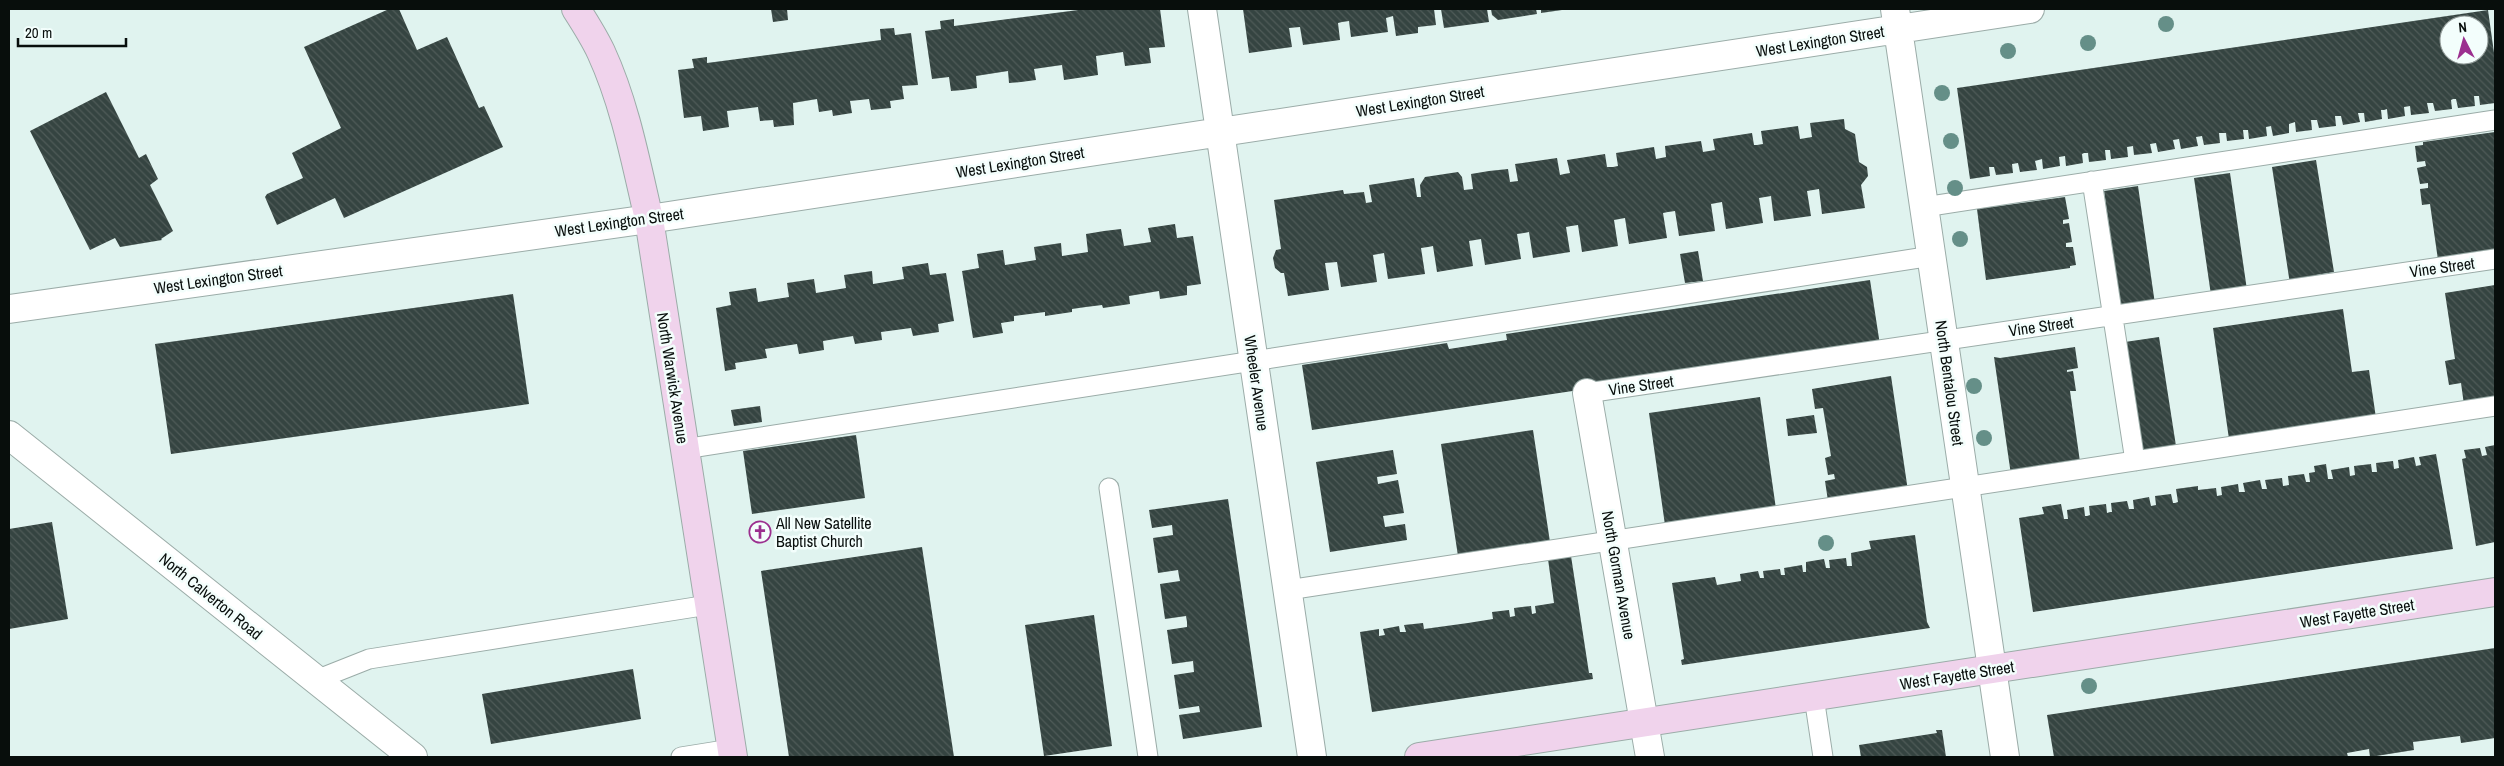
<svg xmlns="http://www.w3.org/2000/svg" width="2504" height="766" font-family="'Archivo Narrow',sans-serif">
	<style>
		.building { fill: url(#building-back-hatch); fill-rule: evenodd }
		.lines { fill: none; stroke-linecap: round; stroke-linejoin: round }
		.lane-casing { stroke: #9baca8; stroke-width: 21 }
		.street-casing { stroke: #9baca8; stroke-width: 30 }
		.secondary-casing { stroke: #9baca8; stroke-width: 30 }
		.lane { stroke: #fff; stroke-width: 19 }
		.street { stroke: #fff; stroke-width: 28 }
		.secondary { stroke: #f0d3ec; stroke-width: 28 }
		.tree { fill: #658f88 }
		.labels { text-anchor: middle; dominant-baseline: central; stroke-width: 5; stroke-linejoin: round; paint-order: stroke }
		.street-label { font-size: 16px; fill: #080e0c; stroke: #f3fefc }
		.poi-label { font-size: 16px; fill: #080e0c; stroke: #f3fefc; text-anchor: start }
	</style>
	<defs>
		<pattern id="building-back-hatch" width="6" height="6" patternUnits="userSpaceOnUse" patternTransform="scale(1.25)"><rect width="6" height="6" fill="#354441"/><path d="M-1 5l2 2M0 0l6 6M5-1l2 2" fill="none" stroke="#4f5b58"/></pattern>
	</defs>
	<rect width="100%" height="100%" fill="#e0f3ef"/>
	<path class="building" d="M389 9H399L417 50 447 37 479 108 484 106 503 147 344 218 335 198 277 225 265 197 267 194 303 178 292 153 341 128 304 47Z
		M771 9H787L788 20 773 22Z
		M1086 9H1160L1165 47 1149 48 1151 63 1125 66 1123 52 1096 56 1098 75 1064 80 1062 65 1034 69 1036 80 1021 82 1009 83 1008 71 976 76 977 88 963 90 951 91 949 77 932 79 925 31 941 29 940 21 954 19V26Z
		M1243 9H1434L1436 25 1418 27V33L1396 36 1393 16 1386 18 1388 32 1351 37 1349 21 1342 22 1338 23 1340 40 1303 45 1300 27 1289 28 1292 47 1249 53Z
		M1441 9H1487L1489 22 1444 28Z
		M1491 9H1536L1537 14 1498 20 1492 15Z
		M1541 9H1562V10L1541 13Z
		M2488 10 2495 60V103L2480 105 2479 96H2474L2475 106 2458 108 2456 99H2453L2451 100 2452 109 2435 111 2433 103H2427L2429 113 2411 115 2410 106 2404 107 2405 116 2388 119 2387 109 2384 110H2381L2382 119 2365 122 2364 113H2358L2360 122 2343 125 2341 116H2335L2336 126 2319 128 2317 120H2311L2312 130 2296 132 2295 122 2289 124V133L2273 136 2271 126 2266 127 2267 136 2249 139 2248 130H2243L2244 139 2227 141 2226 133H2219L2220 143 2204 145 2202 136 2196 137 2198 146 2181 149 2179 139 2173 140 2175 149 2158 152 2156 143 2150 144 2152 153 2134 155 2133 146 2127 147 2128 157 2111 159 2110 150H2105L2106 160 2089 162 2088 153H2084L2082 154 2083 163 2066 166 2065 156 2059 157 2060 166 2043 169 2042 159 2035 161 2037 170 2020 172 2018 163 2012 164 2013 173 1996 175 1994 167H1989L1990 176 1970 179 1957 88ZM2449 25H2479V55H2449Z
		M894 28 895 35 911 33 918 85 902 86 904 99 890 101 891 108 871 110 869 99 860 100 850 101 852 113 833 116 832 110 819 112 817 99 793 103 794 125 774 127 773 120 760 121 758 107 727 111 729 127 703 131 701 116 684 118 678 70 694 68 692 59 707 57V63L881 40 880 29Z
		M106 92 139 158 146 154 158 179 150 185 173 231 161 239 162 240 120 247 115 238 90 250 30 131Z
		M1844 119 1845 129 1855 134 1859 162 1867 167 1868 176 1861 185 1865 208 1822 214 1819 189 1807 191 1811 216 1774 221 1771 196 1759 198 1763 223 1726 229 1722 202 1711 204 1715 231 1679 236 1675 211 1668 212 1663 213 1667 238 1629 244 1625 218 1614 220 1618 246 1582 252 1578 225 1571 226 1566 227 1570 252 1533 258 1529 232 1524 233 1517 234 1521 259 1485 265 1481 239 1469 241 1473 266 1437 272 1433 246 1428 247 1421 248 1425 274 1388 279 1384 253 1373 255 1377 282 1341 287 1337 262 1325 263 1329 290 1288 296 1284 273H1281L1275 268 1273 258 1276 250 1281 249 1274 200 1343 190 1344 194 1364 192 1366 203 1372 202 1369 185 1414 178 1417 197H1421L1420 185 1425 177 1458 172 1462 177 1464 190 1473 189 1471 174 1489 171 1508 169 1510 182 1518 181 1515 164 1557 158 1560 175 1564 174 1570 173 1567 160 1605 154 1607 167H1613L1618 166 1616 153 1654 147 1656 159 1666 157 1665 146 1701 141 1703 152 1715 150 1713 139 1752 133 1754 145H1757L1763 144 1761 131 1798 126 1800 139 1812 137 1810 123Z
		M2495 132V251L2438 260 2430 204 2422 205 2420 189 2428 188V183L2420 184 2417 168 2426 166 2425 161 2417 162 2415 146 2423 145V142Z
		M2316 160 2334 272 2316 275 2317 280 2290 284 2272 167Z
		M2230 173 2247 290 2211 295 2194 178Z
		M2138 186 2155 304 2121 309 2104 191Z
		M2065 197 2069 219 2063 220V224L2069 223 2072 242 2066 243V247H2073L2076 265 2070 266V268L1986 280 1977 209Z
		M1175 224 1177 238 1193 236 1201 284 1187 286V295L1160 299 1159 291 1129 296 1130 304 1103 308 1102 305 1086 307 1072 309V312L1045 316V312L1014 316V321L1001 323 1003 333 973 338 962 271 979 268 977 254 1003 250 1005 265 1036 260 1034 247 1061 243 1062 256 1088 252 1086 234 1104 231 1121 229 1124 246 1151 242 1148 228Z
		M1698 251 1703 281 1685 283 1680 254Z
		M928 263 930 275 946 273 954 321 938 324 939 332 913 336 911 328 881 332 882 340 855 344 853 336 823 341 824 350 799 354 797 344 765 349 767 358 735 363 736 369 725 371 716 308 731 305 729 292 756 288 758 302 789 297 787 283 814 279 816 293 846 288 844 275 872 271 873 284 904 279 902 267Z
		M1870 280 1880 345 1312 430 1302 365 1447 343 1449 349 1507 340 1506 334Z
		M2495 285V400L2464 405 2461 383 2449 385 2445 361 2455 359 2445 293Z
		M513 294 529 404 171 454 155 344Z
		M2343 309 2352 372 2369 370 2376 418 2229 439 2213 328Z
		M2159 337 2176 446 2142 452 2125 342Z
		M2075 347 2078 368 2067 370V372L2073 371 2076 391H2070L2080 462 2011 475 1994 357 2000 358Z
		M1891 376 1908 491 1828 501 1825 481 1835 479 1834 474 1828 475 1825 458 1831 456 1823 408 1815 409 1812 389Z
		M1760 397 1776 509 1665 525 1649 413Z
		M760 406 762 422 734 426 731 410Z
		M1814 415 1817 433 1788 436 1786 419Z
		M1533 430 1550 542 1458 556 1441 444Z
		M856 435 865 498 752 514 743 451Z
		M2495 445V542L2476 546 2462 459 2466 458 2464 450 2480 448 2482 456 2487 455 2485 447Z
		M1393 450 1397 474 1377 477 1378 484 1398 480 1404 513 1383 516 1384 521 1385 527 1405 524 1407 540 1330 552 1316 462Z
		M2436 454 2453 549 2033 612 2019 518 2044 514 2042 507 2061 504 2064 519H2068L2067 510 2084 507 2085 516H2087L2090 515 2089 506 2106 504 2107 513 2110 512H2112L2111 503 2127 501 2129 509H2134L2133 500 2149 497 2151 506 2156 505 2155 496 2171 494 2173 503H2175L2178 502 2176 489 2198 486V490L2216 488 2217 496 2222 495 2221 487 2238 484 2239 492H2245L2243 483 2260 480 2262 489H2267L2265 480 2282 478 2283 486 2289 485 2288 476 2304 474 2306 482H2310L2309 473 2315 472 2314 466 2326 464 2328 479H2333L2331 470 2349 467 2350 476 2355 475 2354 466 2371 464 2372 472H2377L2376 463 2393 461 2394 469 2399 468 2398 460 2414 457 2416 466 2421 465 2419 457Z
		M1228 499 1262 727 1183 739 1179 715 1200 712 1199 706 1179 709 1174 675 1194 672 1193 661 1172 664 1167 630 1187 627V622L1186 616 1165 619 1160 584 1180 581 1179 576 1178 570 1158 573 1153 538 1173 535 1172 525 1152 528 1149 510Z
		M52 522 68 619 9 629V529Z
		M1915 535 1927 622 1930 628 1682 665 1681 660 1684 659 1672 583 1715 577 1717 585 1741 581 1740 574 1758 571 1760 578H1764L1763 571 1780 569 1781 575H1785L1784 568 1802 565 1803 572H1806V562L1824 559 1826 568H1830L1829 560 1846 558 1847 566H1852L1851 553 1871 549 1869 541Z
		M922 547 954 757H789L761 571Z
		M1571 556 1589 673H1592L1593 679 1372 712 1360 632 1379 629V636L1385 635 1383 629 1399 626 1400 632H1406L1404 625 1423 623 1424 629 1468 623 1493 619 1492 612 1509 610 1510 617 1515 616 1514 608 1531 606 1532 614 1536 613 1535 606 1554 603 1548 559Z
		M1094 615 1112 746 1044 756 1025 625Z
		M2495 648V738L2461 743 2460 736 2413 742 2414 750 2370 757 2369 749 2347 753 2348 757H2054L2047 715Z
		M633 669 641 719 491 744 482 694Z
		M1936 730H1942L1946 757H1861L1859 745 1937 733Z"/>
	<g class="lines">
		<g class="lane-casing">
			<path id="lane" d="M2092 181 2135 461
				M1924 207 2495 120
				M1587 393 2495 259
				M684 449 1932 256
				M1109 488 1148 757
				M1288 590 2495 406
				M316 680 369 659 708 605
				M1814 697 1823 757
				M681 757 731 749"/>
		</g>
		<g class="street-casing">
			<path id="street" d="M1202 9 1312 757
				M1895 9 2005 757
				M9 309 649 219 2030 9
				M1587 393 1650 757
				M9 435 413 757"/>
		</g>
		<g class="secondary-casing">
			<path id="secondary" d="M576 9C585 23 594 37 601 52 625 104 636 163 649 219L733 757
				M1419 757 2495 592"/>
		</g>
		<use href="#lane" class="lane"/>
		<use href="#street" class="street"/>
		<use href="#secondary" class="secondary"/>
	</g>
	<g class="tree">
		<circle cx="2166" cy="24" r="8"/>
		<circle cx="2088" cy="43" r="8"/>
		<circle cx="2008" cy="51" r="8"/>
		<circle cx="1942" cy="93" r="8"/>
		<circle cx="1951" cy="141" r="8"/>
		<circle cx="1955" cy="188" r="8"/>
		<circle cx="1960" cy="239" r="8"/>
		<circle cx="1974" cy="386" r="8"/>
		<circle cx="1984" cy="438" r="8"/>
		<circle cx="1826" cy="543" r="8"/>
		<circle cx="2089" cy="686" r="8"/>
	</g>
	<defs>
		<g id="church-ring" transform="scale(1.125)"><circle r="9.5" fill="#f3fefc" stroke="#9b2f8f" stroke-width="1.5"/><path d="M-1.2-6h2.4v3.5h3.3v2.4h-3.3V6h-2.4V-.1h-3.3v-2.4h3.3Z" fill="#9b2f8f"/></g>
	</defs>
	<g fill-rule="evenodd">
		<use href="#church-ring" x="760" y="532"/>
	</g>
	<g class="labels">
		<g class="street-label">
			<text transform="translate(1820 41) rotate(-9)">West Lexington Street</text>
			<text transform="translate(1420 101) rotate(-9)">West Lexington Street</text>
			<text transform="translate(1020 162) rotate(-9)">West Lexington Street</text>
			<text transform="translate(619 222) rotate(-8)">West Lexington Street</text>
			<text transform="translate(2442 267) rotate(-8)">Vine Street</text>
			<text transform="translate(218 279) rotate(-8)">West Lexington Street</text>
			<text transform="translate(2041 326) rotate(-8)">Vine Street</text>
			<text transform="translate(673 378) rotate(81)">North Warwick Avenue</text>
			<text transform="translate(1257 383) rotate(82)">Wheeler Avenue</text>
			<text transform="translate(1950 383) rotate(82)">North Bentalou Street</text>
			<text transform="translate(1641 385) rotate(-8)">Vine Street</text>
			<text transform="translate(1619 575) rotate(80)">North Gorman Avenue</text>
			<text transform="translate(211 596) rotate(39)">North Calverton Road</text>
			<text transform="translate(2357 613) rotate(-9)">West Fayette Street</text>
			<text transform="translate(1957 675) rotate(-9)">West Fayette Street</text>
		</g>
		<g class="poi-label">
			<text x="776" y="523">All New Satellite<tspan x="776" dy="18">Baptist Church</tspan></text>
		</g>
	</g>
	<rect width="2504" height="766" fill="none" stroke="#080e0c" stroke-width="20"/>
	<g transform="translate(2464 40) rotate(354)"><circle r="24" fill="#f3fefc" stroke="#959e9c"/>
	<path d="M0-4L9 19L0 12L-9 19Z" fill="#9b2f8f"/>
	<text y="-8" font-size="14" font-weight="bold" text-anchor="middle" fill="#080e0c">N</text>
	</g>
	<path d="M18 38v8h108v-8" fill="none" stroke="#080e0c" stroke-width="2.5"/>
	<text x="25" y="38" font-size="15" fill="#080e0c" stroke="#f3fefc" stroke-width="4" paint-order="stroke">20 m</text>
</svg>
